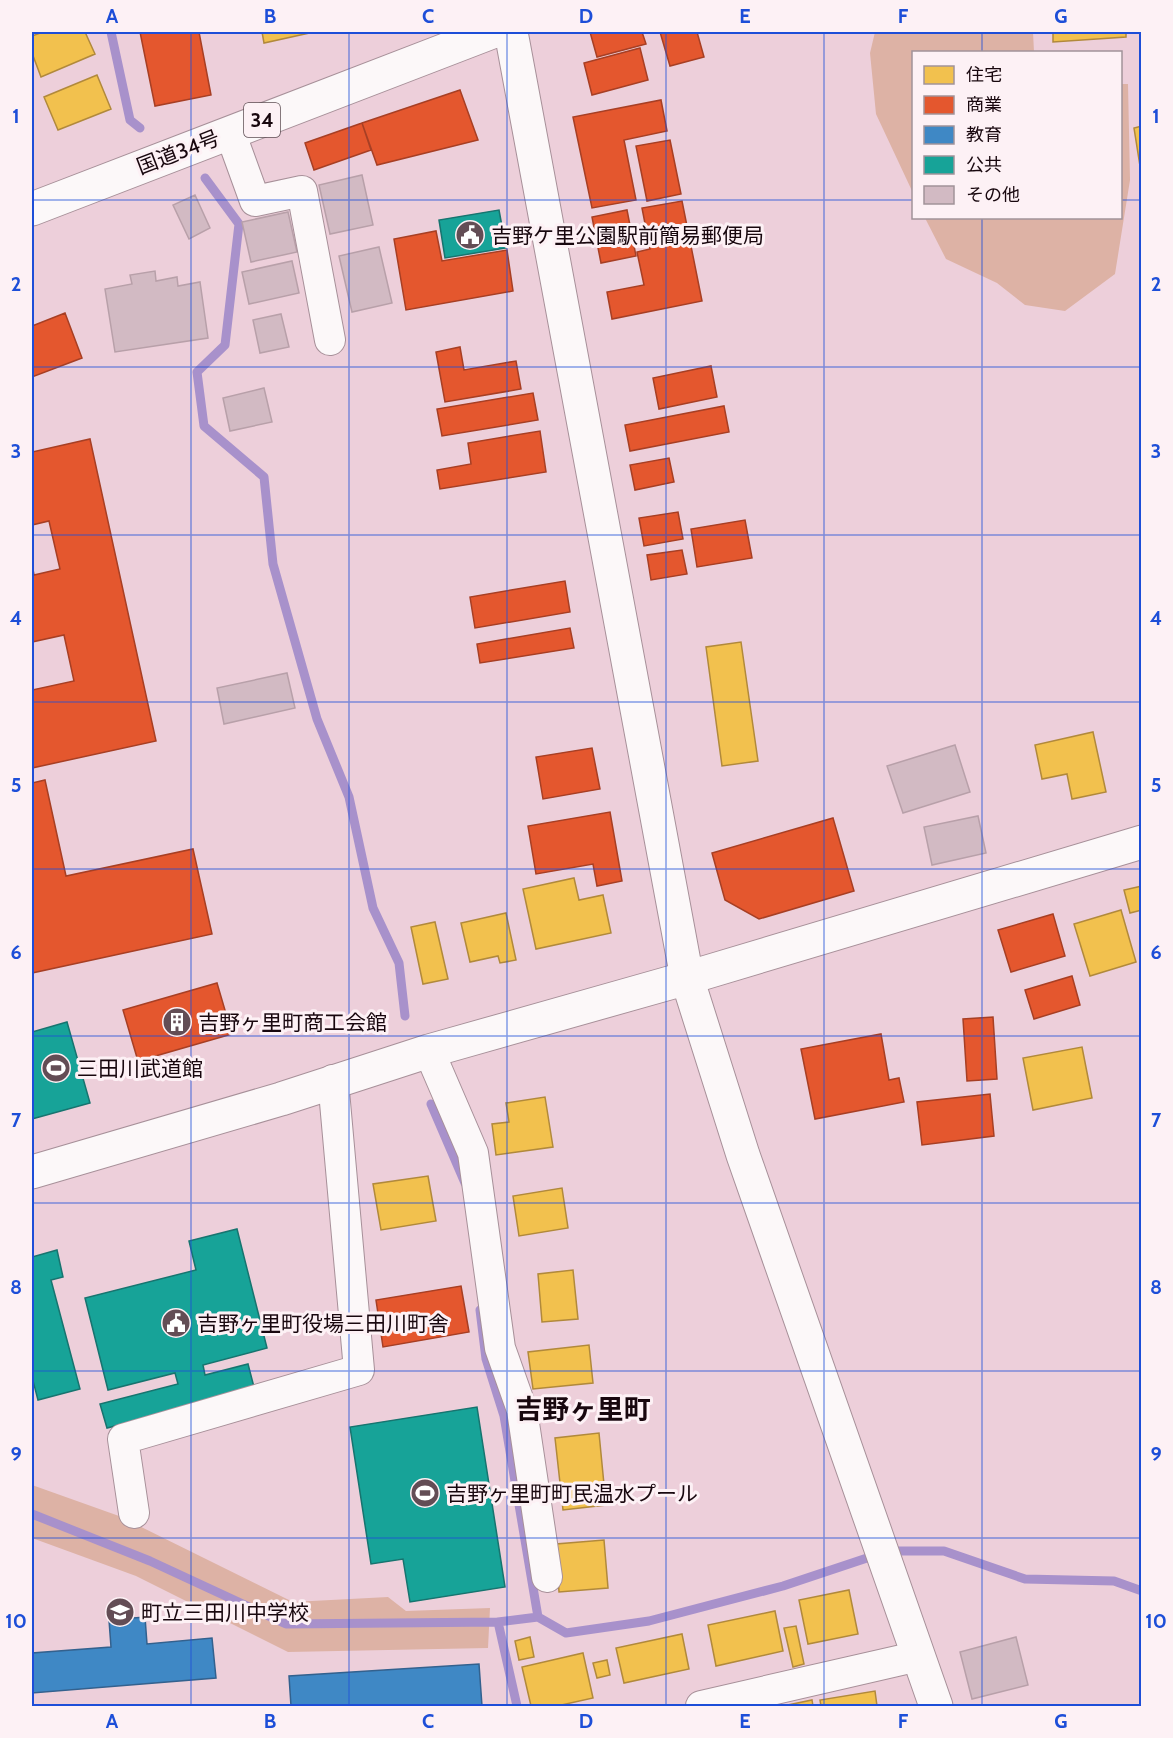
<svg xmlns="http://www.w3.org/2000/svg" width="1173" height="1738" font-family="Cabin,'Noto Sans JP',sans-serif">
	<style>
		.green { fill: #ddb2a5 }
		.homes { fill: #f2c14e; stroke: #b1893b; stroke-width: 1.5 }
		.shops { fill: #e4572e; stroke: #a73f24; stroke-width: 1.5 }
		.schools { fill: #3f88c5; stroke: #33618e; stroke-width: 1.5 }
		.public { fill: #17a398; stroke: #17746f; stroke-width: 1.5 }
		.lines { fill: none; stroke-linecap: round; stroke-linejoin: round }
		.stream { stroke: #a891cb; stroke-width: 9 }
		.building { fill: #d2bac3; stroke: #b8a0a9; stroke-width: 1.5 }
		.minor-casing { stroke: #a79099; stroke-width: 32 }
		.tertiary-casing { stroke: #a79099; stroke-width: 35 }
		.trunk-casing { stroke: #a79099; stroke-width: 35 }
		.minor { stroke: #fcf8f9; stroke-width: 30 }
		.tertiary { stroke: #fcf8f9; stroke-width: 33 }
		.trunk { stroke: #fcf8f9; stroke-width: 33 }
		.grid { fill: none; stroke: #1d4ed8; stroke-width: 1.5; stroke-opacity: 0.55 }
		.labels { text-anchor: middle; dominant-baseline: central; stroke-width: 6; stroke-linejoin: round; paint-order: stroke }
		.shield { fill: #fdf1f5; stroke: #5d4d53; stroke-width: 1.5 }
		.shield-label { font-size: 20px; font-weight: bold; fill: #18070e }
		.street-label { font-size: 21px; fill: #18070e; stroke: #fdf1f5 }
		.poi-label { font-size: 21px; fill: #18070e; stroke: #fdf1f5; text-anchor: start }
		.district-label { font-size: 27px; font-weight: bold; fill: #18070e; stroke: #fdf1f5 }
		.neatline { fill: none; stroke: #1d4ed8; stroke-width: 2 }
		.grid-label { font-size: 20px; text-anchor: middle; font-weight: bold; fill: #1d4ed8 }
	</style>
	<rect width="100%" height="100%" fill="#edcfda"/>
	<path class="green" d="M875 32H1033L1034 52H914L913 193 876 114 870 53Z
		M1121 84H1128L1130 180 1115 274 1065 311 1025 305 997 283 946 259 925 218H1120Z
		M32 1485 119 1516 293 1602 388 1597 406 1611 490 1608 488 1648 288 1652 136 1576 32 1538Z"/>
	<path class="homes" d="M43 32H85L95 54 41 77 32 53V36Z
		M262 32H314L264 43Z
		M1053 32H1126V37L1053 42Z
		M97 75 111 109 58 130 44 97Z
		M1142 126V166H1140L1134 128Z
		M741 642 758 761 722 766 706 647Z
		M1093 732 1106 792 1072 799 1067 774 1042 779 1035 745Z
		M574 878 579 900 603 895 611 933 536 949 523 889Z
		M1142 886V910L1130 913 1124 890Z
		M1121 910 1136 962 1090 976 1074 924Z
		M506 913 516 960 500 963 498 956 470 962 461 923Z
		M435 922 448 979 423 984 411 927Z
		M1082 1047 1092 1098 1033 1110 1023 1058Z
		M545 1097 553 1147 496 1155 492 1124 509 1122 506 1103Z
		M428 1176 436 1221 381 1230 373 1184Z
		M562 1188 568 1228 519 1236 513 1196Z
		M573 1270 578 1319 542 1322 538 1274Z
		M589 1345 593 1383 533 1389 528 1352Z
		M599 1433 606 1505 563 1510 555 1438Z
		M604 1540 608 1588 559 1592 556 1544Z
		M849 1590 858 1634 808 1644 799 1600Z
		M775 1611 783 1651 716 1666 708 1625Z
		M796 1626 804 1664 793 1667 784 1628Z
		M682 1634 689 1669 624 1683 616 1648Z
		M530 1637 534 1657 519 1660 515 1641Z
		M583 1653 593 1698 557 1706H531L522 1667Z
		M607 1660 610 1675 597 1678 593 1663Z
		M875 1691 877 1706H821L820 1700Z
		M812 1700 813 1706H783Z"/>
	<path class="shops" d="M140 32H199L211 95 155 106Z
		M590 32H642L646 44 597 57Z
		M660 32H697L704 57 670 66Z
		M640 48 648 80 592 95 584 63Z
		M460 90 478 140 377 165 362 123Z
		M661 100 667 131 624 140 636 200 592 208 573 117Z
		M362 123 371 150 314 170 305 143Z
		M670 140 681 194 647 201 636 146Z
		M682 201 702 301 612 319 607 292 644 285 637 252 650 249 642 208Z
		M627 210 636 256 601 263 592 217Z
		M436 231 442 261 507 250 513 291 406 310 394 239Z
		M65 313 82 358 32 377V326Z
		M460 347 464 370 516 361 521 389 445 402 436 352Z
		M711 366 717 397 659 409 653 378Z
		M533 393 538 420 442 436 437 409Z
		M724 406 729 432 630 451 625 425Z
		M540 431 546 472 440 489 437 470 471 464 468 443Z
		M90 439 156 741 32 768V690L74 681 64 635 32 642V564L34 575 60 569 49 521 32 525V452Z
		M669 458 674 482 635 490 630 465Z
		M678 512 683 539 644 546 639 518Z
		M745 520 752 558 697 567 691 529Z
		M682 550 687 574 651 580 647 555Z
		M565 581 570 612 475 628 470 597Z
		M570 628 574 648 480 663 477 644Z
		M592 748 600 789 543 799 536 757Z
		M45 780 66 876 193 849 212 934 32 973V783Z
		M610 812 622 881 597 886 593 864 536 874 528 826Z
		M833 818 854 891 759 919 725 900 712 853Z
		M1053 914 1065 956 1011 972 998 930Z
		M1072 976 1080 1005 1034 1019 1025 990Z
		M217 983 232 1034 138 1061 123 1010Z
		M993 1017 997 1079 967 1081 963 1019Z
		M881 1034 889 1080 899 1078 904 1102 815 1119 801 1049Z
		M990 1094 994 1136 922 1145 917 1102Z
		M461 1286 469 1332 383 1347 376 1300Z"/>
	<path class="schools" d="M145 1617 147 1644 212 1638 216 1678 32 1693V1653L111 1647 109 1620Z
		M479 1664 482 1706H291L289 1676Z"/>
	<path class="public" d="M499 210 506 248 445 258 439 220Z
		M67 1022 90 1103 32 1119V1032Z
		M237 1229 267 1348 203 1365 205 1375 248 1364 255 1391 107 1428 100 1404 178 1384 175 1373 108 1390 85 1298 196 1270 189 1241Z
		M57 1250 63 1277 51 1280 80 1389 38 1400 32 1377V1257Z
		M477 1407 505 1587 410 1602 403 1559 371 1564 350 1427Z"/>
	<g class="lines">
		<path class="stream" d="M111 32 130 120 140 128
			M205 178 239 224 225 345 197 372 204 426 264 477 273 564 317 719 349 797 373 908 399 963 405 1016
			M431 1104 465 1183
			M480 1310 486 1359 504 1416 538 1617
			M32 1514 150 1561 286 1624 498 1622 538 1617 566 1633 649 1621 783 1586 876 1555
			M889 1551H944L1025 1579 1114 1581 1142 1591
			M498 1622 517 1706"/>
	</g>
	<path class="building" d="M362 175 373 225 330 234 319 185Z
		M195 195 210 228 189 239 173 205Z
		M288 212 297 252 251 262 242 222Z
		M379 247 392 303 352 312 339 256Z
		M292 261 299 293 249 304 242 272Z
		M155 271 156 281 177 277 178 286 200 282 208 338 115 352 105 289 132 284 130 275Z
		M281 314 289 347 260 353 253 320Z
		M264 388 272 422 230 431 223 398Z
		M287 673 295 708 224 724 217 688Z
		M955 745 970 792 903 813 887 766Z
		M978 816 986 853 932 865 924 827Z
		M1016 1637 1028 1685 972 1699 960 1652Z"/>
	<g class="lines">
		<g class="minor-casing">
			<path id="minor" d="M230 132 255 201 302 191 330 340
				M429 1051 473 1153 500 1348 522 1410 547 1577
				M134 1513 123 1439 359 1370 333 1080
				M701 1706 919 1656"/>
		</g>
		<g class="tertiary-casing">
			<path id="tertiary" d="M511 32 687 978 743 1155 936 1706
				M32 1172 281 1099 429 1051 687 978 1142 842"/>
		</g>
		<g class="trunk-casing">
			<path id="trunk" d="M32 209 492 32"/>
		</g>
		<use href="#minor" class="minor"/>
		<use href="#tertiary" class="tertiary"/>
		<use href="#trunk" class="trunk"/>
	</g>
	<path class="grid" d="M191 32V1706M349 32V1706M507 32V1706M666 32V1706M824 32V1706M982 32V52M32 200H914M1120 200H1142M982 218V1706M32 367H1142M32 535H1142M32 702H1142M32 869H1142M32 1036H1142M32 1203H1142M32 1371H1142M32 1538H1142"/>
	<defs>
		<g id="civic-disc" transform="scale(1.5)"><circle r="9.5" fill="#634d55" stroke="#fdf1f5"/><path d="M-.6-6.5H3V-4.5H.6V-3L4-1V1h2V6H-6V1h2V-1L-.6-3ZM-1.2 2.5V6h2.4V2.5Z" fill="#fff"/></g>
		<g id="building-disc" transform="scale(1.5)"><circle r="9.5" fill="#634d55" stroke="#fdf1f5"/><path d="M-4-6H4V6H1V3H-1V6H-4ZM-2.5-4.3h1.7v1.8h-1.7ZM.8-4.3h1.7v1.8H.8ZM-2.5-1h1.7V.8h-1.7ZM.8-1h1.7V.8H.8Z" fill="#fff"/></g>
		<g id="stadium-disc" transform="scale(1.5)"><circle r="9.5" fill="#634d55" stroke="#fdf1f5"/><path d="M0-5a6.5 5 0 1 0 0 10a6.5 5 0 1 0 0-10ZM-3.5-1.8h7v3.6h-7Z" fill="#fff"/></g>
		<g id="school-disc" transform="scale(1.5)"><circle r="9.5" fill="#634d55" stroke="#fdf1f5"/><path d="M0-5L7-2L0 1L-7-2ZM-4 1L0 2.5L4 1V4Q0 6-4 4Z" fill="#fff"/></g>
	</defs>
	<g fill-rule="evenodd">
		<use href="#civic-disc" x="470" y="235"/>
		<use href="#building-disc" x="177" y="1022"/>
		<use href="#stadium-disc" x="56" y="1068"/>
		<use href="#civic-disc" x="176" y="1323"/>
		<use href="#stadium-disc" x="425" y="1493"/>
		<use href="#school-disc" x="120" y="1612"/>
	</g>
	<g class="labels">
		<rect class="shield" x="244" y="103" width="36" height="34" rx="4.5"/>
		<g class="shield-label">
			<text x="262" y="120">34</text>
		</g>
		<g class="street-label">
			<text transform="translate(178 152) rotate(-21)">国道34号</text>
		</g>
		<g class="poi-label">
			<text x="491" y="235">吉野ケ里公園駅前簡易郵便局</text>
			<text x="198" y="1022">吉野ヶ里町商工会館</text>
			<text x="77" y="1068">三田川武道館</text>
			<text x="197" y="1323">吉野ヶ里町役場三田川町舎</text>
			<text x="446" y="1493">吉野ヶ里町町民温水プール</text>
			<text x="141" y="1612">町立三田川中学校</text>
		</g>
		<g class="district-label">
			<text x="583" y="1409">吉野ヶ里町</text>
		</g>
	</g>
	<rect width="1173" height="1738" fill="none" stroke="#fdf1f5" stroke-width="66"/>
	<rect x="912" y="51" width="210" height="168" fill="#fdf1f5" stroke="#a19399" stroke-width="1.5"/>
	<rect x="924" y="66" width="30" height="18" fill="#f2c14e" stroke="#a19399" stroke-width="1.5"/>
	<text x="966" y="81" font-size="18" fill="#18070e">住宅</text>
	<rect x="924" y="96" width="30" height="18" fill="#e4572e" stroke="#a19399" stroke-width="1.5"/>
	<text x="966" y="111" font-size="18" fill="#18070e">商業</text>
	<rect x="924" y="126" width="30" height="18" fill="#3f88c5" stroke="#a19399" stroke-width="1.5"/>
	<text x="966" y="141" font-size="18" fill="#18070e">教育</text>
	<rect x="924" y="156" width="30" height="18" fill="#17a398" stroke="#a19399" stroke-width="1.5"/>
	<text x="966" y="171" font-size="18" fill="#18070e">公共</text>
	<rect x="924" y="186" width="30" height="18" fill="#d2bac3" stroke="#a19399" stroke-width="1.5"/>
	<text x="966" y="201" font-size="18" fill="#18070e">その他</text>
	<rect x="33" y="33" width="1107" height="1672" class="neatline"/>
	<g class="grid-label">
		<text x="112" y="23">A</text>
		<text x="270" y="23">B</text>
		<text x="428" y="23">C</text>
		<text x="586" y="23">D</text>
		<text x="745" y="23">E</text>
		<text x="903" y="23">F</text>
		<text x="1061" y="23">G</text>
		<text x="16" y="123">1</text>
		<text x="1156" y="123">1</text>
		<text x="16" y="291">2</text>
		<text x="1156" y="291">2</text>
		<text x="16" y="458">3</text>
		<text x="1156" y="458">3</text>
		<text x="16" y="625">4</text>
		<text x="1156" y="625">4</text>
		<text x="16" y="792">5</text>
		<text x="1156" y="792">5</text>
		<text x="16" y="959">6</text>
		<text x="1156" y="959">6</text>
		<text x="16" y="1127">7</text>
		<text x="1156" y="1127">7</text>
		<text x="16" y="1294">8</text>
		<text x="1156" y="1294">8</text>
		<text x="16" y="1461">9</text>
		<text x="1156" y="1461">9</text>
		<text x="16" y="1628">10</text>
		<text x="1156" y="1628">10</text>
		<text x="112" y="1728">A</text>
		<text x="270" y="1728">B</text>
		<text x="428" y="1728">C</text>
		<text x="586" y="1728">D</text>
		<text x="745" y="1728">E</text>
		<text x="903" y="1728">F</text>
		<text x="1061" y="1728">G</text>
	</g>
</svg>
